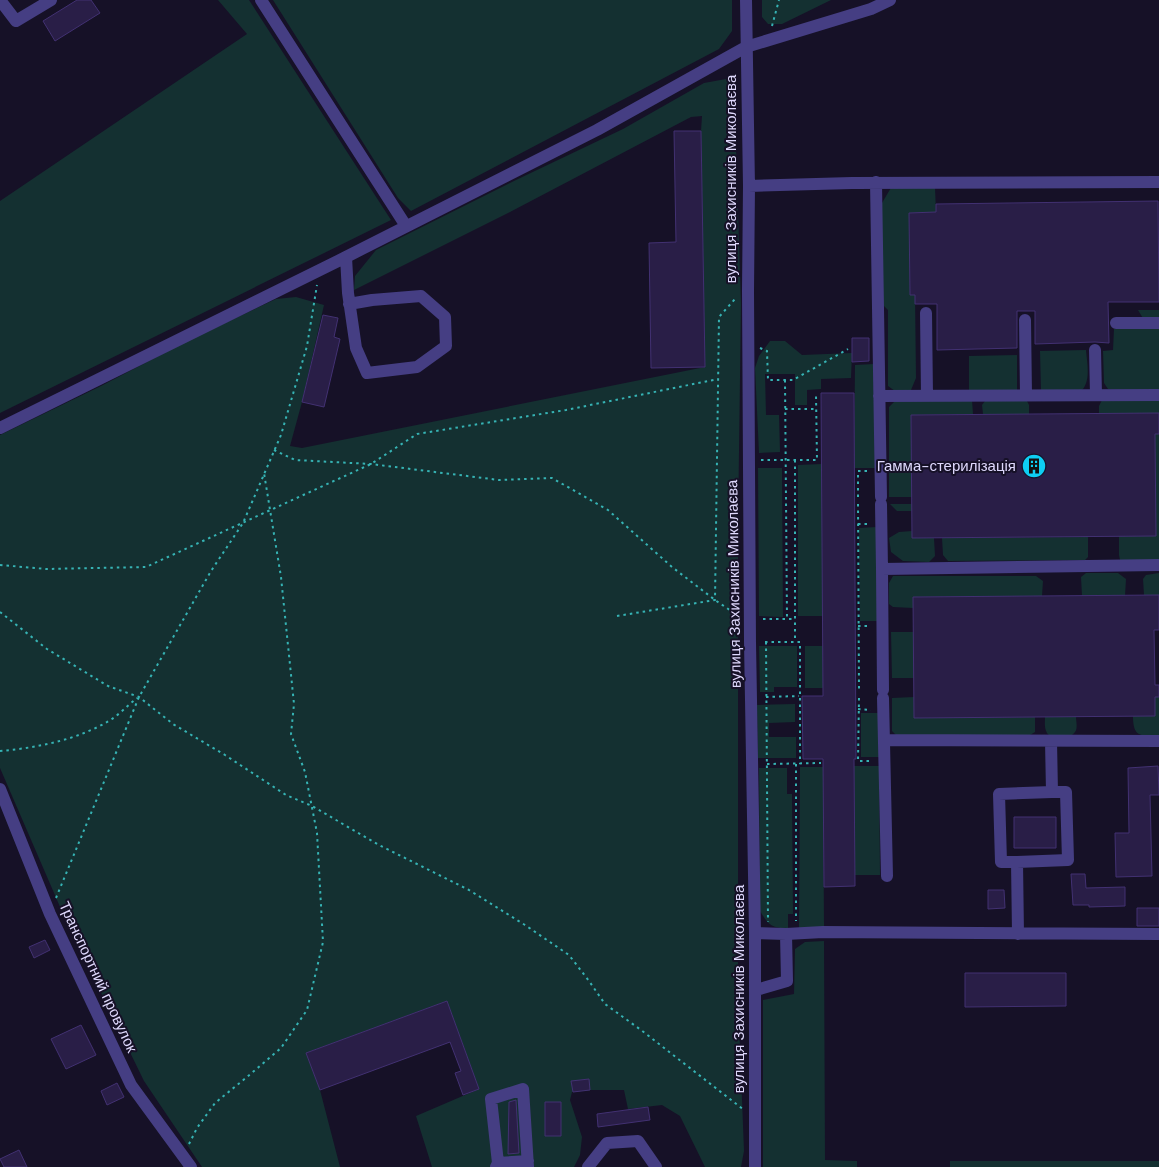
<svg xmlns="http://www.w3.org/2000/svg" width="1159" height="1167" font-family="'DM Sans',sans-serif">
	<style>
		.green { fill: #143031 }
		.building { fill: #291e47; stroke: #423172 }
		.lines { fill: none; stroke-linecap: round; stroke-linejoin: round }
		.path { stroke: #36b3b4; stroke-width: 2; stroke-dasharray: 2.5 4; stroke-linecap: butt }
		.minor { stroke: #453e83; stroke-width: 12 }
		.labels { text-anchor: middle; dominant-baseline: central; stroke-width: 4; stroke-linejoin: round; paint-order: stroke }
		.street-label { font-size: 15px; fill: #dfd9fd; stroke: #161127 }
		.poi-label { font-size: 15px; fill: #dfd9fd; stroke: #161127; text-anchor: end }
	</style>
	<rect width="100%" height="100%" fill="#161127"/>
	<path class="green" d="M218 0H249L391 220 0 413V201L247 34Z
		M273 0H732V31L719 49 411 211 398 198Z
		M762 0H831L782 24H768L762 17Z
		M726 79 736 87 735 117 741 304 738 526V995L744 1151 741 1167H705L680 1116 662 1105 628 1109 624 1090H590L572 1092 570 1100 582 1137 580 1155 574 1167H432L416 1116 479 1089 447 1001 306 1053 320 1090 340 1167H202L144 1081 67 923 0 768V435L101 386 195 337 276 299 296 297 324 305 302 402 290 446 302 448 705 367 701 131 702 116 691 117 510 212 354 290 355 276 376 250 516 180 623 129 704 83Z
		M892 186 935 188 936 212 909 213 910 294 915 295 916 378 911 390 895 391 888 386V310L882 304V203Z
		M1138 310H1159V319L1144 320Z
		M1159 328V391L1108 389 1104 383 1103 351 1113 350 1114 329Z
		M770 341H785L802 355 852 353 851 378 821 379V389L807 390V405H795V374H765L766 415H779L780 452 759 453 755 368 759 356Z
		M1086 350C1087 363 1091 380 1082 390H1041L1040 351Z
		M1017 355V390H969V356Z
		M874 364 875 468H854L855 365Z
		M972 400 973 414 911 415 912 497H889V407L895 401Z
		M1102 400H1159V413H1099V406Z
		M985 401H1027L1029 405V414H983L982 405Z
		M1155 434H1159V560H1120L1119 555V536H1156Z
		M822 464 823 616H798V465Z
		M758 468H782L783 617 759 616Z
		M890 504H912V511H897Z
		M877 527 878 621H860L859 528Z
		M912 531 913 538H934L935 556 929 562 903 561 891 552 889 538 899 532Z
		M1088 537V557L1085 560 948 561 943 555 942 538Z
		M1086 573H1118L1126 579 1125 596H1082L1081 577Z
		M1159 573V595H1144L1143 579 1146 575Z
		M893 576H1036L1043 581 1042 596 913 597V608L893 607 889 604V583Z
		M891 632H913L914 678H892Z
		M759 646H797V687H774V692H760Z
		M805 646H823V688H805Z
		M914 697V718L1035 717V732L1030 735H896L892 731V698Z
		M1155 697H1159V735C1141 736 1133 738 1133 716H1155Z
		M795 704V722L769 723V737H796V758H758L757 705Z
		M861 713H880V757H861Z
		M1045 717H1076C1076 721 1078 728 1075 732 1071 739 1051 740 1047 733 1044 728 1045 722 1045 717Z
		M854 766H879L880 875H855Z
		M800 767H823L824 927 799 928Z
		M759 768H787V794H792L793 914H788V929C771 927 769 926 760 911Z
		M824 941 825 1160 857 1161V1167H763V1000L794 994 795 949 805 942Z
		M950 1161H1159V1167H950Z"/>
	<path class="building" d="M77 0H91L100 13 55 41 43 21Z
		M674 131H701L705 367 651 368 649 243 676 242Z
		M1158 201 1159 302H1108L1109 343 1095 342 1035 344V311H1017V348L937 350V304H915V295H910L909 213 936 212V204Z
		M323 315 338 318 334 337 340 339 324 407 302 402Z
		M852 338H869V361L852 362Z
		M821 393H854L856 759H854L855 886 824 887 823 759H803L802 696H823Z
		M1159 413V434H1155L1156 536 912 538 911 415Z
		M1159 595V630H1154L1155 685H1159V697H1155V716L914 718 913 597Z
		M1158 766 1159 795H1150L1152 876 1116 877 1115 833H1129L1128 768Z
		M1014 817H1056V848H1014Z
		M1071 874H1085L1086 888 1125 887V906L1089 907V905H1073Z
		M988 890H1004L1005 908 988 909Z
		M1137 908H1159V926H1137Z
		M45 940 50 950 34 958 29 947Z
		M965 973H1066V1006L965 1007Z
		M447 1001 479 1089 463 1095 455 1073 461 1071 450 1042 320 1090 306 1053Z
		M81 1025 96 1055 66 1069 51 1039Z
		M589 1079 590 1090 573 1092 571 1081Z
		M117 1083 124 1097 107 1105 101 1091Z
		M516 1100 519 1153 508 1154 509 1102Z
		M545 1102H561V1136H545Z
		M648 1107 650 1120 598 1127 597 1114Z
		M19 1150 27 1167H4L0 1159Z"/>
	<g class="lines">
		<path class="path" d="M772 26 779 0
			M760 348 767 351 768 380H793L848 349
			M785 380 787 619
			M785 409H817
			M274 450 295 460 371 464 499 480 552 478 608 510 672 567 715 600 737 615
			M761 460H817L816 395
			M795 460V642
			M858 497V471H868
			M858 504 859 690
			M858 524H871
			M0 565 46 569 146 567 371 464 417 434 566 410 718 379
			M0 612 47 649 108 686 139 697 173 724 225 755 286 795 312 806 379 845 469 890 525 925 569 955 589 981 605 1004 641 1030 744 1110
			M617 616 715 600 719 317 735 299
			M763 619H795
			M858 626H871
			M765 642H800V764
			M766 642 768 922
			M766 697 799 696
			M859 698 858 761H872
			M858 709 871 710
			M0 751C36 748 76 740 107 722 118 716 127 706 137 698
			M767 764 821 763
			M796 764V921
			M56 898 139 697 211 571 243 523 281 435 307 346 317 285
			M189 1144 197 1128 215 1103 247 1077 281 1048 307 1010 323 942 317 833 305 772 291 734 294 704 281 577 264 473"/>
		<path class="minor" d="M0 0 16 21 51 0
			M261 0 406 226
			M746 0 749 186 748 291 750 642 755 933V1167
			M876 182 881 497
			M749 186 852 183 1159 182
			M346 257 348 293 356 348 367 373 417 367 446 346 445 317 421 296 372 300 349 304
			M926 313 927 396
			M1025 320 1026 395
			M1116 323H1159
			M1095 350 1096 395
			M879 396 1159 395
			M0 428 346 257 597 130 746 47 871 9 890 0
			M881 504 882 569
			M883 690 882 569 1159 565
			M883 698 887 876
			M884 740 1159 741
			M0 789 50 914 131 1085 191 1167
			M1017 862 1068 860 1066 792H1052
			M755 933 786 934 787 981 756 990
			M786 934 823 932 1159 934
			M1018 934 1017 862H1001L999 794 1052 792 1051 741
			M498 1163 528 1161
			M496 1167 498 1163 491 1099 523 1089 528 1167
			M588 1167 607 1143 638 1141 656 1167"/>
	</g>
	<defs>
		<g id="building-disc" transform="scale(1.25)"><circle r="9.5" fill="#0ecef3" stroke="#161127"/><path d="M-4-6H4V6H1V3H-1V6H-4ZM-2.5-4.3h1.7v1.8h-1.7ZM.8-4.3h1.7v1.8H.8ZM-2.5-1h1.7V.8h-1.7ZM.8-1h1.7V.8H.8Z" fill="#111"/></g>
	</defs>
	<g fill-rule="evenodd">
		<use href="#building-disc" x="1034" y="466"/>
	</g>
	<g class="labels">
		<g class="street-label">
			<text transform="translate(731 179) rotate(-90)">вулиця Захисників Миколаєва</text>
			<text transform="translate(734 584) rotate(-91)">вулиця Захисників Миколаєва</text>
			<text transform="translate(98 977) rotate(65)">Транспортний провулок</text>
			<text transform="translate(739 989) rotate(-90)">вулиця Захисників Миколаєва</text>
		</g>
		<g class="poi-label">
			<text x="1016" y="466">Гамма-стерилізація</text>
		</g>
	</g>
</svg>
